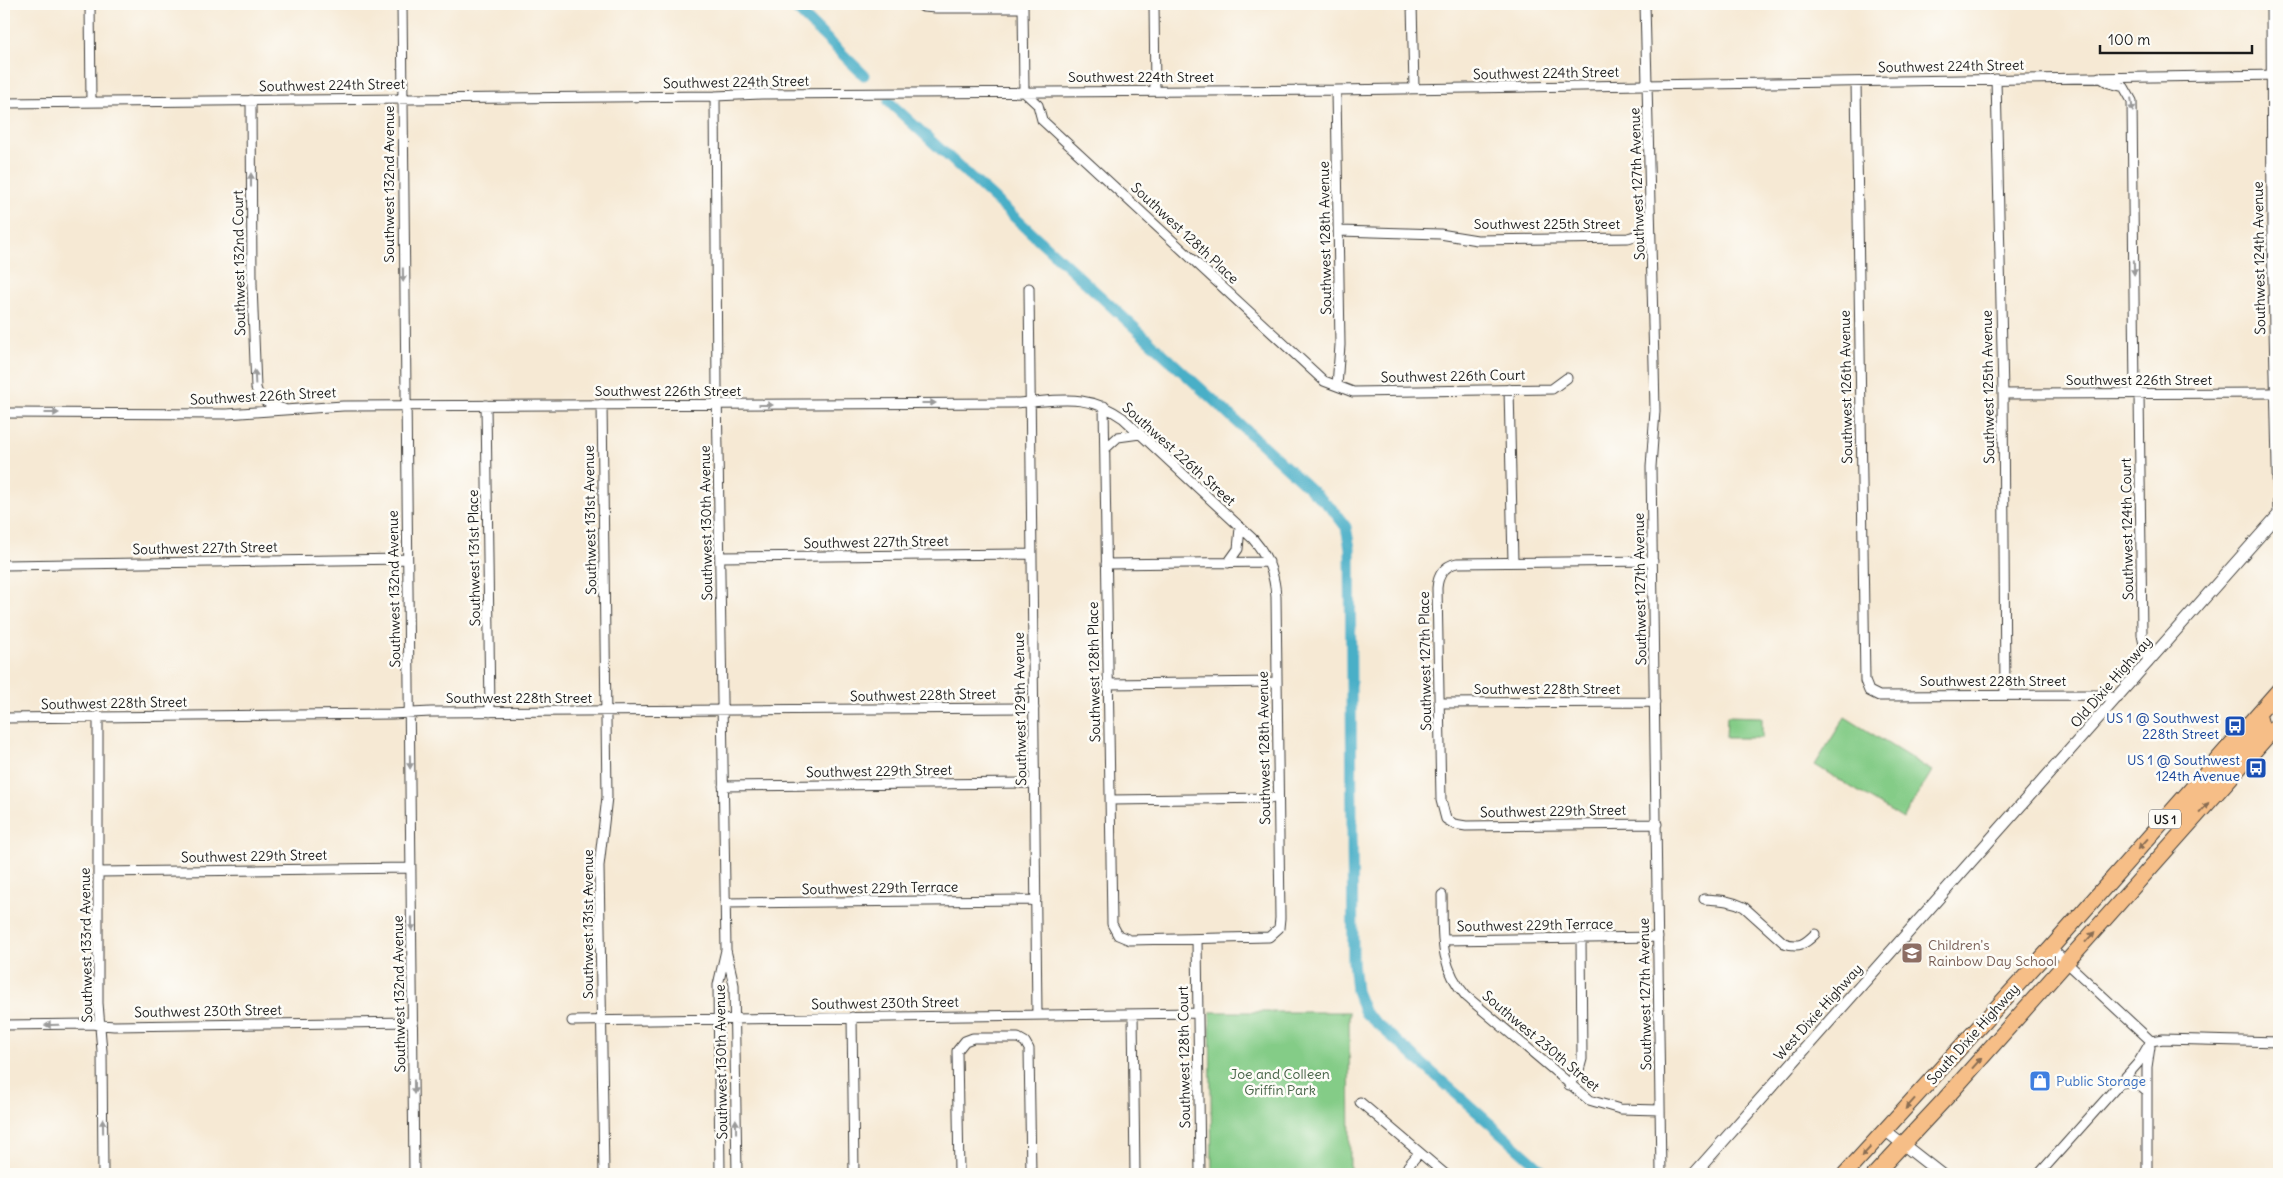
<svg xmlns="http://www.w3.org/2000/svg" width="2283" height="1178" font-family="Delius,sans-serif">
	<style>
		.green { fill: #84cc87; stroke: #507452 }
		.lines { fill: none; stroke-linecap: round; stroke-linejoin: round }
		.canal { stroke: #48afc7; stroke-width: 11 }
		.minor-casing { stroke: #3d3b38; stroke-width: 11 }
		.tertiary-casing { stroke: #3d3b38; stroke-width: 13 }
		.trunk-casing { stroke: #3d3b38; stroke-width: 17 }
		.minor { stroke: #fff; stroke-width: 9 }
		.tertiary { stroke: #fff; stroke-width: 11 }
		.trunk { stroke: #f6be87; stroke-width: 15 }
		.oneway { fill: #999 }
		.oneway2 { fill: #896d52 }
		.labels { text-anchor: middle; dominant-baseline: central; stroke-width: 5; stroke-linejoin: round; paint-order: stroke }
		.shield { fill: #fdfcf7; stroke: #605f5e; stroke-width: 1 }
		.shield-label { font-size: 12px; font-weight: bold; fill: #1c1c1c }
		.street-label { font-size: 14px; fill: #1c1c1c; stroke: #fdfcf7 }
		.transit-label { font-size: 14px; fill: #164399; stroke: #fdfcf7; text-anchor: end }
		.education-label { font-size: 14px; fill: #785e54; stroke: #fdfcf7; text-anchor: start }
		.park-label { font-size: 14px; fill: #466247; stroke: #fdfcf7 }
		.shop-label { font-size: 14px; fill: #366cbe; stroke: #fdfcf7; text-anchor: start }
	</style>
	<rect width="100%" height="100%" fill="#fdfcf7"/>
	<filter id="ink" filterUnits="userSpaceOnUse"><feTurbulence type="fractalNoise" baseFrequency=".02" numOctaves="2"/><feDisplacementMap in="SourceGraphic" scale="10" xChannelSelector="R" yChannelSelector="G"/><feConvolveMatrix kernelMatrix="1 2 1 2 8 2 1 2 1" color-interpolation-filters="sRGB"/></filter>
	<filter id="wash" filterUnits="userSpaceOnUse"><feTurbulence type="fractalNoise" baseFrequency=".0096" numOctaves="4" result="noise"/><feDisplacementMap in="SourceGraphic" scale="20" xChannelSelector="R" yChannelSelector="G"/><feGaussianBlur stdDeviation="1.12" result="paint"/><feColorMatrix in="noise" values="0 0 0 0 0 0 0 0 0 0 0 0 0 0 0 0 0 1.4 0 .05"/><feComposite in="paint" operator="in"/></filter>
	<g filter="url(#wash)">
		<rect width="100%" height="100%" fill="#f6e9d4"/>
		<path class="green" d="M1727 716 1762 717V738H1726Z
			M1845 717 1932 771 1903 819 1815 765Z
			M1210 1012H1349L1350 1174H1212Z"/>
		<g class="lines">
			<path class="canal" d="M791 4 864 75
				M889 102 1332 509 1346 527 1350 548 1353 961 1356 991 1365 1013 1547 1174"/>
		</g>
	</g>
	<g filter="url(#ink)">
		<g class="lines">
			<g class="minor-casing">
				<path id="minor" d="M90 4 91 102
					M402 4 414 1174
					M919 4 923 7 936 8H1023
					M1023 4 1024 92 1038 105 1042 120 1324 381 1353 392 1552 389 1567 378
					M1154 4 1155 90
					M1412 4 1414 88
					M1645 4 1654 364 1655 411 1651 467 1661 1174
					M2099 77 2109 83 2124 87 2132 101 2135 393
					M1996 79 2003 394 2005 694
					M1856 82 1865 681 1869 691 1879 696 2097 695 2118 698
					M1336 90 1340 345 1337 386
					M715 96 717 389 726 950 734 985 737 1174
					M251 100 252 285 256 388C260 402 271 405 284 409
					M4 103 715 96 761 94 1336 90 2279 75
					M1339 231 1440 234 1477 240 1628 238C1641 235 1646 229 1650 217
					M1029 288 1037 1015
					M1509 389 1513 562
					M2139 393 2142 635 2148 663
					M2003 394 2276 393
					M602 404 607 797 599 866 604 1174
					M486 405 490 712
					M4 413 227 414 343 406 1013 403C1056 402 1085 391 1123 418L1253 539C1268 556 1275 574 1276 597L1280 918 1279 928 1269 937 1130 940 1118 935 1112 924 1104 406
					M1105 449 1118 437 1140 434
					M720 557 1032 554
					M1653 561 1457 563C1444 566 1438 575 1437 588L1441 800 1446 819 1454 824 1466 826 1657 824
					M1228 563 1238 549 1240 528
					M1106 564 1269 562
					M4 565 407 559
					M1108 684 1277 682
					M1439 703 1655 702
					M98 716V1003L102 1051 103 1174
					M4 718 392 714 431 712 1034 708
					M723 786 1035 783
					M1110 800 1278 798
					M98 872 411 868
					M1442 895C1443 934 1438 965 1466 996L1589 1100 1620 1109 1660 1110
					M1704 899C1719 900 1731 900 1744 907L1784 943C1799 948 1805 944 1815 934
					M725 903 1036 900
					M1197 940 1200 1174
					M1443 940 1658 937
					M2051 948 2151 1041
					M1133 1014 1135 1174
					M852 1017 854 1174
					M572 1021 1198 1013
					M4 1025 90 1024 114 1026 413 1022
					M2151 1041 2163 1039 2279 1042
					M2121 1083 2134 1081 2147 1092
					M1569 1085 1579 1070 1582 1059 1581 938
					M1360 1102 1445 1174
					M720 1174 718 985 726 950
					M959 1174 957 1051 965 1041 973 1038H1018L1025 1042 1029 1049 1031 1174
					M1405 1174 1408 1166 1419 1153
					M2039 1174 2138 1063 2151 1041
					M2147 1174V1067L2150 1047"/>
			</g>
			<g class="tertiary-casing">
				<path id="tertiary" d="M2272 4 2273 236 2279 512
					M1886 1131 1941 1174
					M1694 1174 2279 514"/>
			</g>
			<g class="trunk-casing">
				<path id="trunk" d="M2181 830 2188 807 2258 731 2261 725 2258 714
					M1845 1174 2051 948 2279 690
					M1875 1174 1945 1099 2279 723"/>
			</g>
			<use href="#minor" class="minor"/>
			<use href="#tertiary" class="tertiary"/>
			<use href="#trunk" class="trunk"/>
		</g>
		<defs><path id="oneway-solid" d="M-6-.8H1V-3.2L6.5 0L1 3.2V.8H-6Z" transform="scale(1.25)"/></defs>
		<g class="oneway">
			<use href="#oneway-solid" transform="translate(2132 105) rotate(83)"/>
			<use href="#oneway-solid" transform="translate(251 180) rotate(-90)"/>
			<use href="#oneway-solid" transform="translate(2134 268) rotate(89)"/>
			<use href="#oneway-solid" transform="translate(403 275) rotate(89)"/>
			<use href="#oneway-solid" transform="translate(255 377) rotate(-93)"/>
			<use href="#oneway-solid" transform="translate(929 403)"/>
			<use href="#oneway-solid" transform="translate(766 405)"/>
			<use href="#oneway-solid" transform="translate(52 413)"/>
			<use href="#oneway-solid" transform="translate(410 762) rotate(89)"/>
			<use href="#oneway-solid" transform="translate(412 924) rotate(89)"/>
			<use href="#oneway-solid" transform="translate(52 1025) rotate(179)"/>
			<use href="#oneway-solid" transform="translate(414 1087) rotate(90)"/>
			<use href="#oneway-solid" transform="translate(103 1126) rotate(-91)"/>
			<use href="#oneway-solid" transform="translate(736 1126) rotate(-91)"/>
		</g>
		<g class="oneway2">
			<use href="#oneway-solid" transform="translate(2204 808) rotate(-49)"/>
			<use href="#oneway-solid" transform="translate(2143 844) rotate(131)"/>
			<use href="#oneway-solid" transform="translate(2090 937) rotate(-48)"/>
			<use href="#oneway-solid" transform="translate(1977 1063) rotate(-48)"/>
			<use href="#oneway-solid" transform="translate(1910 1104) rotate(132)"/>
			<use href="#oneway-solid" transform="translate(1866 1152) rotate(133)"/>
		</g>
	</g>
	<defs>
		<g id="bus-square" transform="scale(1.125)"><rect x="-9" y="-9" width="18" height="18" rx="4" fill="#1a4fb4" stroke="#fdfcf7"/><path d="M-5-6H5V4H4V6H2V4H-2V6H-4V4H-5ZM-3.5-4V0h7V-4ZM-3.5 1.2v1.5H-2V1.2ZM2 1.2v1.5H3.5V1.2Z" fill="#fff"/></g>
		<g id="school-square" transform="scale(1.125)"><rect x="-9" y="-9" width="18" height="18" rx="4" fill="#8d6e63" stroke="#fdfcf7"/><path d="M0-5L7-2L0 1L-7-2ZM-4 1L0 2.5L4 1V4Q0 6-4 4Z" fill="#fff"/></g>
		<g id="shop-square" transform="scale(1.125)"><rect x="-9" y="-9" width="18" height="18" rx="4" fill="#3f7fe0" stroke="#fdfcf7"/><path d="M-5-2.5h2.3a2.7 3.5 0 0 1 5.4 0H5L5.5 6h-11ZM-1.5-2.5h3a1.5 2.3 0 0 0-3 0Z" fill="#fff"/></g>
	</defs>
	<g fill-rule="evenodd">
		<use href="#bus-square" x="2235" y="726"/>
		<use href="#bus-square" x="2256" y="768"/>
		<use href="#school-square" x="1912" y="953"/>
		<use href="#shop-square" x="2040" y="1081"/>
	</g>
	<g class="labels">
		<rect class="shield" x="2149" y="809.5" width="32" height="19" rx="4"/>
		<g class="shield-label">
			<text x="2165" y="819">US 1</text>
		</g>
		<g class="street-label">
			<text transform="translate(1951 66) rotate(-1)">Southwest 224th Street</text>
			<text transform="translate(1546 73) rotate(-1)">Southwest 224th Street</text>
			<text x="1141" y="77">Southwest 224th Street</text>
			<text transform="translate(736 82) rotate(-1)">Southwest 224th Street</text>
			<text transform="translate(332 85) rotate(-1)">Southwest 224th Street</text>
			<text transform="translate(389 184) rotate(-90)">Southwest 132nd Avenue</text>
			<text transform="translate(1637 184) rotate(-92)">Southwest 127th Avenue</text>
			<text x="1547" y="224">Southwest 225th Street</text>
			<text transform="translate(1185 233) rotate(43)">Southwest 128th Place</text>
			<text transform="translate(1325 238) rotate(-91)">Southwest 128th Avenue</text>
			<text transform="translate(2259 258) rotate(-91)">Southwest 124th Avenue</text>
			<text transform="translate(239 263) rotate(-91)">Southwest 132nd Court</text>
			<text transform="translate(1453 376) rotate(-1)">Southwest 226th Court</text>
			<text x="2139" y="380">Southwest 226th Street</text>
			<text transform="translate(1846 387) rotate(-91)">Southwest 126th Avenue</text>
			<text transform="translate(1988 387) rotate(-91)">Southwest 125th Avenue</text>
			<text x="668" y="391">Southwest 226th Street</text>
			<text transform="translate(263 396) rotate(-3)">Southwest 226th Street</text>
			<text transform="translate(1179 454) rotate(42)">Southwest 226th Street</text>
			<text transform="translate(590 520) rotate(-91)">Southwest 131st Avenue</text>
			<text transform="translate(706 523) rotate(-91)">Southwest 130th Avenue</text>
			<text transform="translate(2127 529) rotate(-91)">Southwest 124th Court</text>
			<text transform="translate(876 542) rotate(-1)">Southwest 227th Street</text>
			<text transform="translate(205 548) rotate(-1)">Southwest 227th Street</text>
			<text transform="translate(474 558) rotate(-91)">Southwest 131st Place</text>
			<text transform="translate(394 589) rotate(-91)">Southwest 132nd Avenue</text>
			<text transform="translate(1640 589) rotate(-91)">Southwest 127th Avenue</text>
			<text transform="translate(1425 661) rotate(-91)">Southwest 127th Place</text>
			<text transform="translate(1094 672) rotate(-91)">Southwest 128th Place</text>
			<text x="1993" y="681">Southwest 228th Street</text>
			<text transform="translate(2111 682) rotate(-49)">Old Dixie Highway</text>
			<text x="1547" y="689">Southwest 228th Street</text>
			<text transform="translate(923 695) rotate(-1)">Southwest 228th Street</text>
			<text x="519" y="698">Southwest 228th Street</text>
			<text transform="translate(114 703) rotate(-1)">Southwest 228th Street</text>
			<text transform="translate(1020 709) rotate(-91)">Southwest 129th Avenue</text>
			<text transform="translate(1264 748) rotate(-91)">Southwest 128th Avenue</text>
			<text transform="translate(879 771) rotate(-1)">Southwest 229th Street</text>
			<text transform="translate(1553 811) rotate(-1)">Southwest 229th Street</text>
			<text transform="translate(254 856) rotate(-1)">Southwest 229th Street</text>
			<text transform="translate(880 888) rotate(-1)">Southwest 229th Terrace</text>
			<text transform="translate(588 924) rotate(-90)">Southwest 131st Avenue</text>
			<text transform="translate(1535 925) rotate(-1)">Southwest 229th Terrace</text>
			<text transform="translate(86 945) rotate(-91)">Southwest 133rd Avenue</text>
			<text transform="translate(399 994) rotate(-91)">Southwest 132nd Avenue</text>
			<text transform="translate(1645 994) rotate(-91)">Southwest 127th Avenue</text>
			<text transform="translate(885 1003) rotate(-1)">Southwest 230th Street</text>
			<text transform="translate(208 1011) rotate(-1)">Southwest 230th Street</text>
			<text transform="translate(1818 1012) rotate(-48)">West Dixie Highway</text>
			<text transform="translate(1973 1034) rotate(-48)">South Dixie Highway</text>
			<text transform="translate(1541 1041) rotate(40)">Southwest 230th Street</text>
			<text transform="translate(1184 1057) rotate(-91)">Southwest 128th Court</text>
			<text transform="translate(721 1062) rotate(-91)">Southwest 130th Avenue</text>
		</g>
		<g class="transit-label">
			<text x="2219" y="718">US 1 @ Southwest<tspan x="2219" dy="16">228th Street</tspan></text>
			<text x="2240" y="760">US 1 @ Southwest<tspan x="2240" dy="16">124th Avenue</tspan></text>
		</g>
		<g class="education-label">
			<text x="1928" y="945">Children's<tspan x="1928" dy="16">Rainbow Day School</tspan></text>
		</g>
		<g class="park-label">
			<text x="1280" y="1074">Joe and Colleen<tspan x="1280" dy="16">Griffin Park</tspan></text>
		</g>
		<g class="shop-label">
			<text x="2056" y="1081">Public Storage</text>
		</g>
	</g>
	<rect width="2283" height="1178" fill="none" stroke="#fdfcf7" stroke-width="20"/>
	<path d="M2100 45v8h152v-8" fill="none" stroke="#1c1c1c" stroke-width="2.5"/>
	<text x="2108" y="45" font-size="15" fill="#1c1c1c" stroke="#fdfcf7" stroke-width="4" paint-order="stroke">100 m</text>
</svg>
